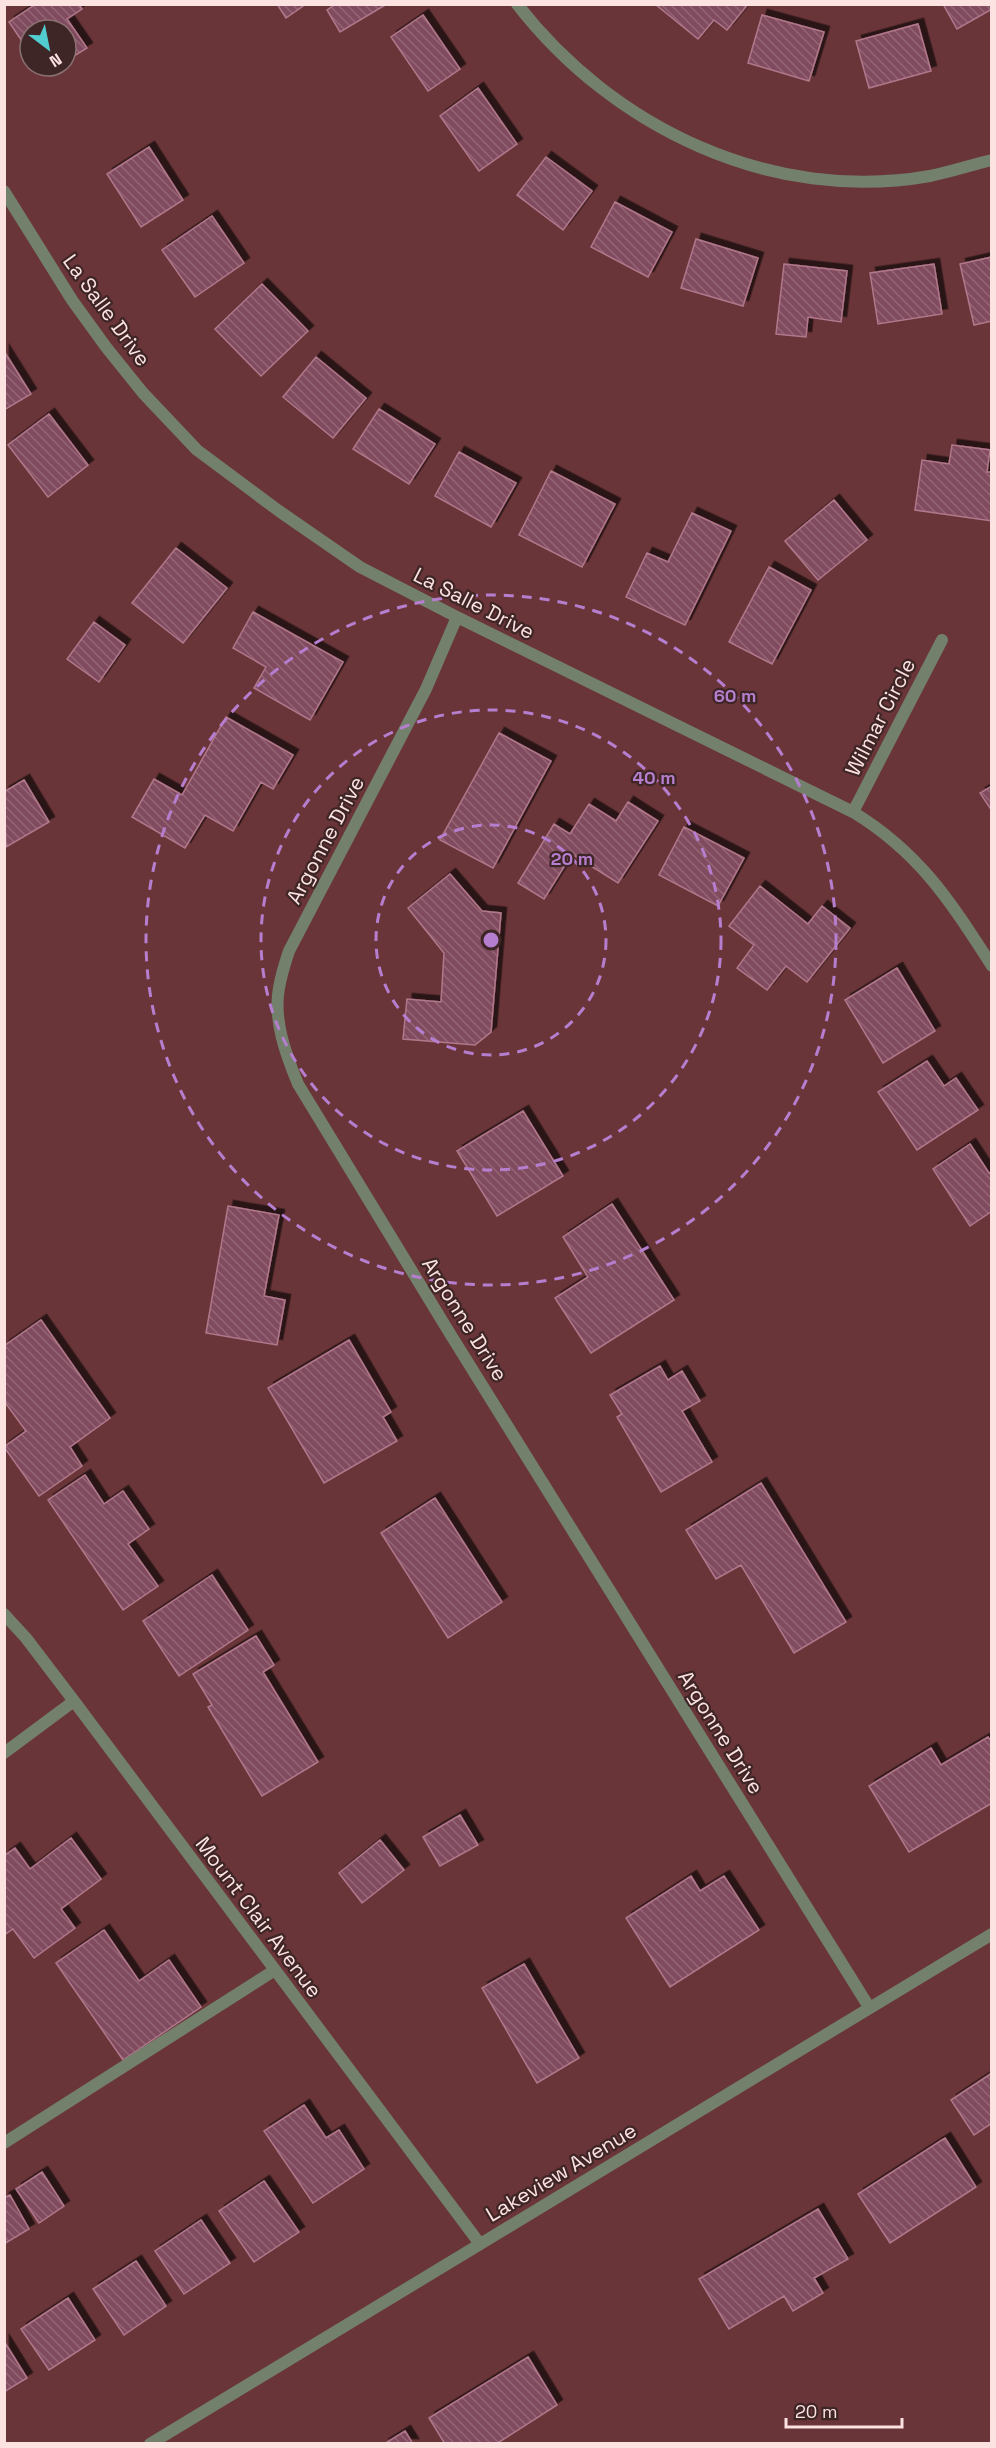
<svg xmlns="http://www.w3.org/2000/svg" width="996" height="2448" font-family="'Space Grotesk',sans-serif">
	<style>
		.building { fill: url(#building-back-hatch); stroke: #b1788c; stroke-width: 1.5; filter: url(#shadow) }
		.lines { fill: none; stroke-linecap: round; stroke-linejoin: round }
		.service { stroke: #72806c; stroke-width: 12 }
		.minor { stroke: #72806c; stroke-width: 12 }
		.tertiary { stroke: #72806c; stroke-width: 12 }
		.ring { fill: none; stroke: #b67ecf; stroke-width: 3; stroke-dasharray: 10 8 }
		.labels { text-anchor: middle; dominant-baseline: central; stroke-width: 4.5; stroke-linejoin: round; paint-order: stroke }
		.street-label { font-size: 21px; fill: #fde2e2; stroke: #3e2526 }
		.centre { fill: #b67ecf; stroke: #3e2526; stroke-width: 3 }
		.ring-label { font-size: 18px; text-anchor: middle; font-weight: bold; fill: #b67ecf; stroke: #3e2526; stroke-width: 4.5; stroke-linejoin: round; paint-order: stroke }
	</style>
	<defs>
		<pattern id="building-back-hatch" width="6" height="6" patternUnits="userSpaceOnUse" patternTransform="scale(1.5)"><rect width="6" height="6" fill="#804b5e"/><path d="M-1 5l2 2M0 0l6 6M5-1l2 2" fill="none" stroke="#936575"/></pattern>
		<filter id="shadow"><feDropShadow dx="5.5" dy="-5.5" stdDeviation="0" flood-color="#0009"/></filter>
	</defs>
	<rect width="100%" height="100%" fill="#6a3538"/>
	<path class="building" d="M36 4H79L82 9 67 19 87 48 66 61V30H30V53L9 22Z
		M277 4H303V6L286 18Z
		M336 4H387L340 32 327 10Z
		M655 4H748L727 30 714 20 698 39Z
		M943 4H992V9L957 29Z
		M423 15 460 69 428 91 391 37Z
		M762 15 824 32 809 81 748 63Z
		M918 24 931 71 869 88 856 41Z
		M39 66H59L45 75Z
		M478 88 517 144 479 171 440 116Z
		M149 147 183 200 141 227 107 174Z
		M546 157 592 191 563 230 517 195Z
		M615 202 672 232 648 277 591 247Z
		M212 216 244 263 195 297 162 250Z
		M696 239 758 258 743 306 681 288Z
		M992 257V321L974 325 960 264Z
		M784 264 847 271 841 322 808 317 806 337 776 334Z
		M934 264 942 314 878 324 870 273Z
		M262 284 308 331 261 376 215 329Z
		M4 351 31 394 4 410Z
		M316 357 366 398 333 438 283 397Z
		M379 409 435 444 409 484 353 449Z
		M49 414 88 465 48 497 8 445Z
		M952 445 990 450 987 472H992V521L915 510 922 460 949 464Z
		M459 452 516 483 491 527 435 496Z
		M551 471 615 504 582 567 519 535Z
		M834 500 867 540 818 580 785 541Z
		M692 513 731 531 685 625 626 597 647 553 668 562Z
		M176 548 227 588 183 643 132 603Z
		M769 567 811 590 772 664 729 642Z
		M253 612 343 662 310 720 254 688 266 667 233 648Z
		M94 622 125 645 99 682 67 659Z
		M226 717 293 755 273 789 261 782 233 831 205 815 185 848 132 817 154 779 182 795Z
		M499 733 551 761 493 868 440 840Z
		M24 780 49 822 6 847 4 792Z
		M992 786V811L980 793Z
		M628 802 658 821 618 883 572 854 544 899 518 883 554 824 570 834 589 804 616 821Z
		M684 827 744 858 718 906 659 875Z
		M450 874 482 911 501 913 491 1032 475 1045 403 1039 407 999 441 1002 444 953 408 908Z
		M760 886 808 924 822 906 850 928 807 982 786 966 767 990 737 968 754 945 729 926Z
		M897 968 935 1031 883 1063 845 1000Z
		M927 1061 944 1086 956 1078 978 1110 917 1150 878 1092Z
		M523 1111 563 1176 497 1216 457 1151Z
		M970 1144 989 1173 992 1172V1211L970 1226 933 1169Z
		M612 1204 674 1300 591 1353 555 1298 588 1277 563 1237Z
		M228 1206 279 1215 264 1296 285 1300 277 1345 206 1333Z
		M41 1320 110 1418 70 1447 82 1466 39 1496 4 1447 26 1431 4 1401V1346Z
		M349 1340 391 1412 383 1417 397 1441 324 1483 268 1388Z
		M660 1366 668 1380 682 1371 700 1401 682 1411 712 1462 661 1492 617 1417 622 1414 610 1395Z
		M85 1475 104 1504 123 1491 149 1529 128 1544 158 1586 123 1610 48 1500Z
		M761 1483 846 1622 794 1653 741 1565 716 1579 686 1530Z
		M435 1498 502 1602 448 1638 381 1533Z
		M212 1575 248 1630 179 1676 143 1621Z
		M256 1636 274 1665 263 1672 318 1762 262 1796 208 1707 212 1705 193 1674Z
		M988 1737 992 1742V1803L909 1852 869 1786 931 1748 941 1765Z
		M460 1815 478 1845 440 1866 423 1837Z
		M71 1838 101 1879 61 1909 75 1928 34 1958 13 1929 4 1935V1856L15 1848 30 1869Z
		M380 1840 404 1870 362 1903 339 1873Z
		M691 1876 700 1891 724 1876 759 1930 670 1987 626 1918Z
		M104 1930 139 1981 169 1960 201 2007 123 2060 56 1963Z
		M524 1964 579 2058 537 2083 482 1988Z
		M992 2073V2123L974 2135 951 2100Z
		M304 2105 326 2138 339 2130 364 2169 313 2203 264 2131Z
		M945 2138 976 2187 890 2243 858 2194Z
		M42 2172 64 2206 39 2223 16 2189Z
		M264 2181 299 2232 254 2262 219 2211Z
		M10 2195 29 2229 4 2244V2198Z
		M818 2209 848 2259 814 2278 823 2293 793 2311 784 2296 729 2329 699 2279Z
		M201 2220 230 2263 184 2294 155 2251Z
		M136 2261 166 2306 124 2335 93 2289Z
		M68 2298 95 2340 49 2370 21 2329Z
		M4 2341 27 2378 4 2392Z
		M528 2357 557 2405 496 2444H445L429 2418Z
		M405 2431 413 2444H384Z"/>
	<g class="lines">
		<path class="service" d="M4 2143 275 1970"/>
		<path class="minor" d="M517 4C613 128 772 204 930 176 950 172 971 165 992 160
			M4 191 72 300 106 347 143 393 197 450 279 511 360 567 457 617 853 812C920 853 950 901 992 966
			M457 617 426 689 289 951C285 963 281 976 279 988 273 1020 286 1055 298 1084L449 1332 869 2007
			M853 812 942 640
			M4 1614 26 1638 74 1701 480 2244
			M4 1753 74 1701"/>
		<path class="tertiary" d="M150 2444 992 1934"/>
	</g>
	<g class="ring">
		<circle cx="491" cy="940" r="115"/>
		<circle cx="491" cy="940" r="230"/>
		<circle cx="491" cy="940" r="345"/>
	</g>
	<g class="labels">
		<g class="street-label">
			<text transform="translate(107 310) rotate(54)">La Salle Drive</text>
			<text transform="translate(474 603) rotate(27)">La Salle Drive</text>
			<text transform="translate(880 717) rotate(-63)">Wilmar Circle</text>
			<text transform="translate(325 840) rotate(-62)">Argonne Drive</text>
			<text transform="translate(465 1319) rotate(58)">Argonne Drive</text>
			<text transform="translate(721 1732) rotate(58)">Argonne Drive</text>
			<text transform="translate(259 1917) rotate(53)">Mount Clair Avenue</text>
			<text transform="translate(561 2172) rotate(-31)">Lakeview Avenue</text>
		</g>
	</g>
	<circle cx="491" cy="940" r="9" class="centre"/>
	<g class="ring-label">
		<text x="735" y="702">60 m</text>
		<text x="654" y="784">40 m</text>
		<text x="572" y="865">20 m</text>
	</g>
	<rect width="996" height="2448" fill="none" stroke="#fde2e2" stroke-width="12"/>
	<g transform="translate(48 48) rotate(148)"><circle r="28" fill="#3e2526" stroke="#8a7171" stroke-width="1.5"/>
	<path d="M0-4.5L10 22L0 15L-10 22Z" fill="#52cdcf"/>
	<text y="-9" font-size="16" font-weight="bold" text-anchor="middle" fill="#fde2e2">N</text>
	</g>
	<path d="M786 2418v9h116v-9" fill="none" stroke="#fde2e2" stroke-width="3"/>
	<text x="795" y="2418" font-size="18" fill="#fde2e2" stroke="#3e2526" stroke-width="4.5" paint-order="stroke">20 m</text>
</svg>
